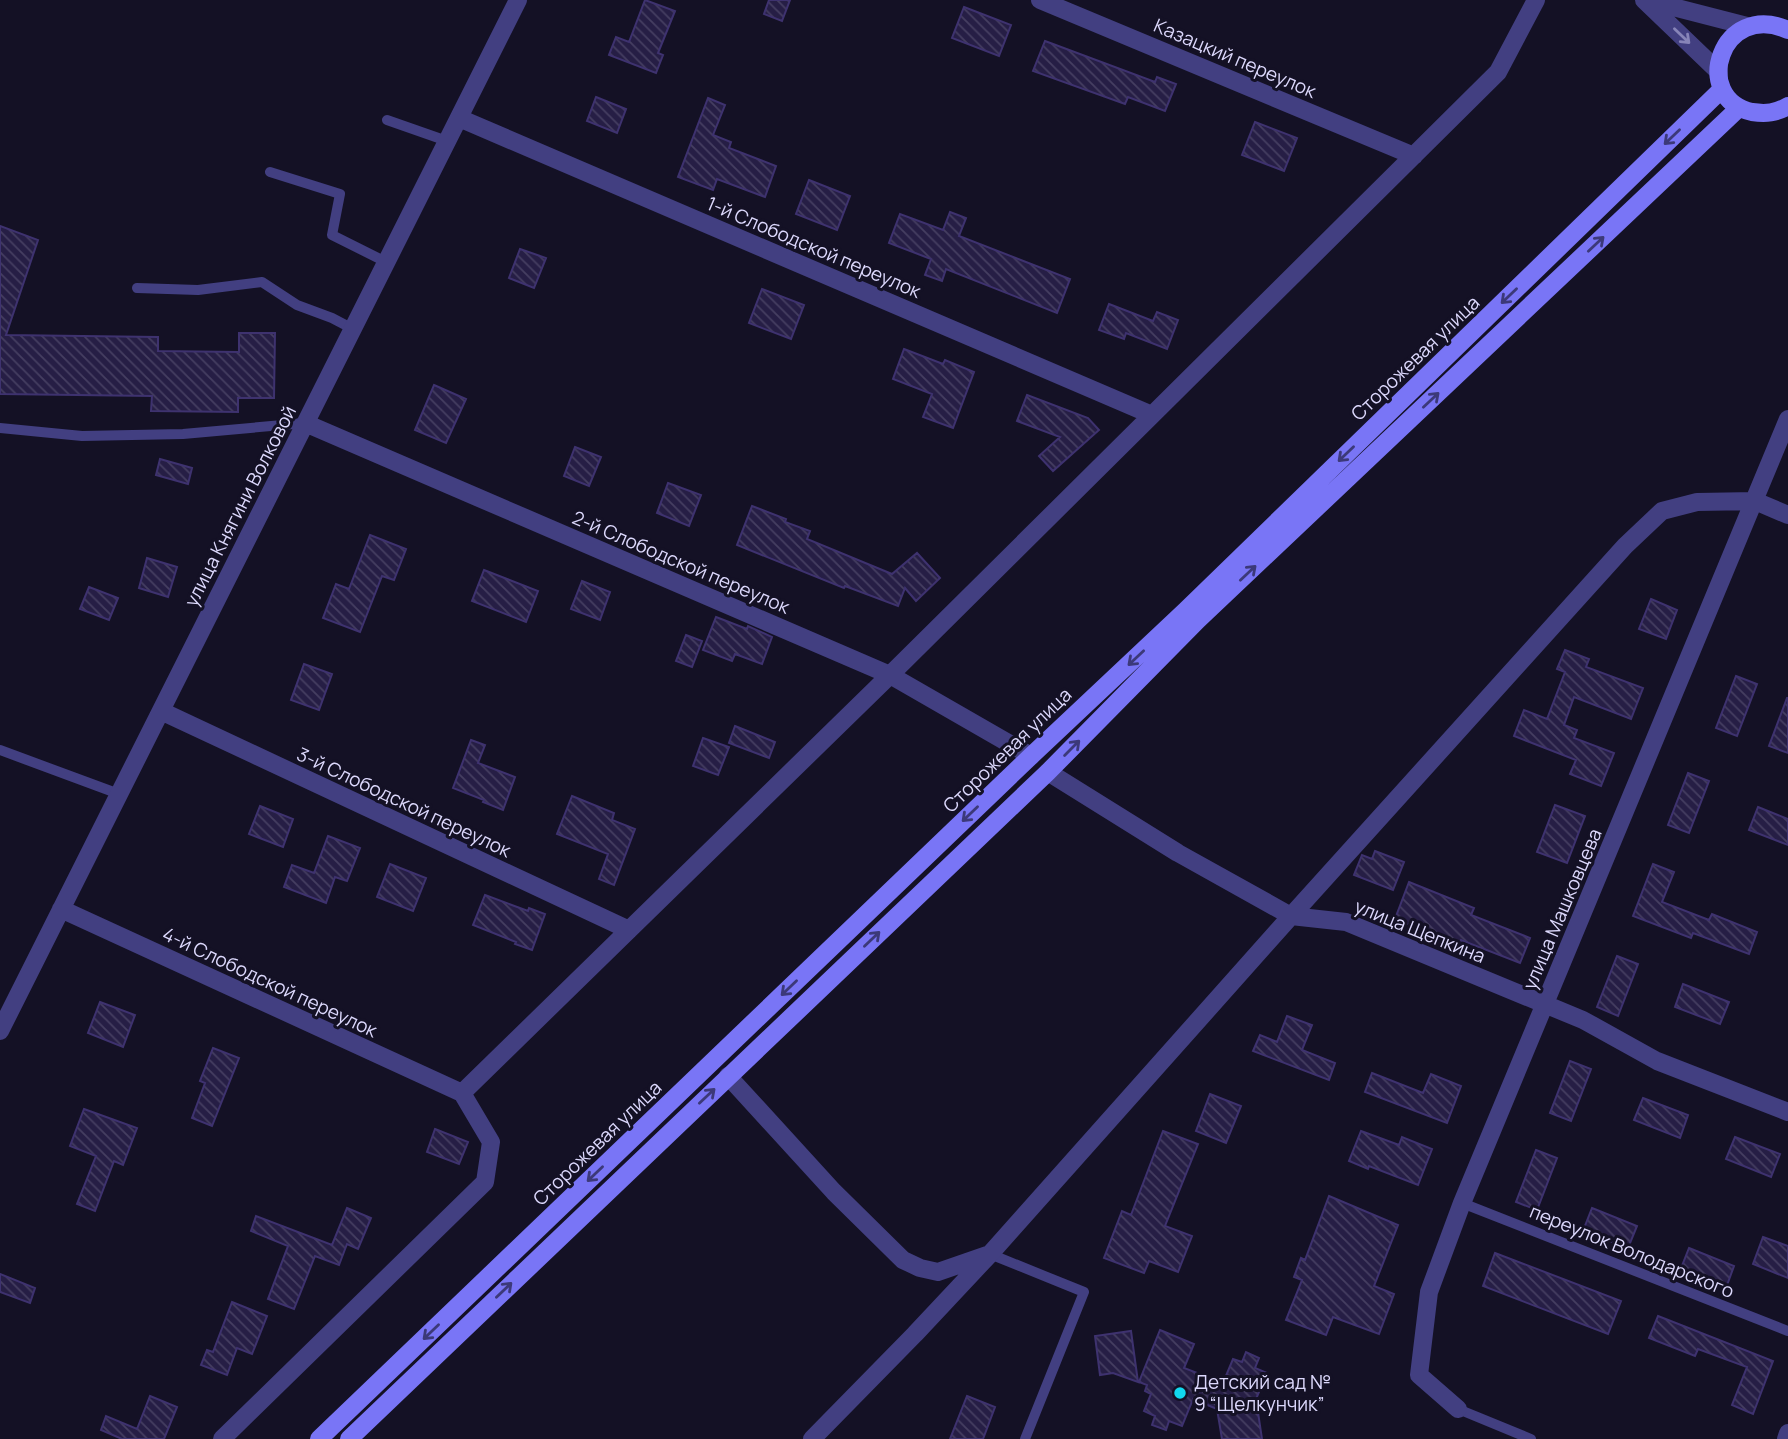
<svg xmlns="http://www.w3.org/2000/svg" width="1788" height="1439" font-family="Manrope,sans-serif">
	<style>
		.building { fill: url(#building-back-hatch); stroke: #3e326f; stroke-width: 2 }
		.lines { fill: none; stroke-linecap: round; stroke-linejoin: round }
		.service { stroke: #423f81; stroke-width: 10 }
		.minor { stroke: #423f81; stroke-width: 18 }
		.tertiary { stroke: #423f81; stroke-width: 18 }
		.secondary { stroke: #7975f6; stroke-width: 18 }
		.oneway { stroke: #8784b8 }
		.oneway2 { stroke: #3c3979 }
		.poi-dot { fill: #11d8ef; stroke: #141125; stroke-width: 2.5 }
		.labels { text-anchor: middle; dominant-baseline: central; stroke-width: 6; stroke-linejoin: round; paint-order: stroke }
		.street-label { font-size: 19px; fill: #dcd8fc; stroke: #141125 }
		.poi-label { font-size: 19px; fill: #dcd8fc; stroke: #141125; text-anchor: start }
	</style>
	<defs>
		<pattern id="building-back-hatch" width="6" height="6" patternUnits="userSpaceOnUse" patternTransform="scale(1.75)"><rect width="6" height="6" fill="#261e45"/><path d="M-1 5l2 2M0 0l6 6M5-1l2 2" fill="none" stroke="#453e61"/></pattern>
	</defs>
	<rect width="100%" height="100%" fill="#141125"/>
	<path class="building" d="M645 0 675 11 658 53 663 55 656 73 609 55 616 37 629 42Z
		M769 0H790L782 21 764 14Z
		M964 7 1011 25 999 56 952 38Z
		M1045 41 1155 82 1157 77 1176 84 1165 111 1128 97 1125 104 1033 71Z
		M596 97 626 109 617 133 587 121Z
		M708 98 725 105 713 135 731 142 729 148 776 166 765 197 717 179 713 190 678 177Z
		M1255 122 1297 138 1284 171 1242 155Z
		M809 180 850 196 837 230 796 214Z
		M950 212 966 218 959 236 1070 279 1057 313 946 269 942 281 925 275 931 259 889 243 900 214 943 230Z
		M0 226 38 240 6 335 158 337V351L239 352V333H275L274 398H238V412L151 411 152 396 0 394Z
		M520 249 546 258 534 288 509 278Z
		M762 289 804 305 791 339 749 323Z
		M1109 304 1153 321 1157 312 1178 320 1167 349 1126 333 1124 339 1099 330Z
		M904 349 943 364 945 360 974 372 953 428 923 417 932 394 893 379Z
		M434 385 466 399 446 443 415 430Z
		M1027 395 1088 418 1099 430 1053 471 1039 456 1060 437 1017 421Z
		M575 447 601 457 589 486 564 476Z
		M160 459 192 468 188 484 156 475Z
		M668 483 701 495 689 526 657 513Z
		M752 506 786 519 785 522 810 531 807 539 892 574 917 553 940 578 916 601 905 588 898 606 845 586 844 588 737 545Z
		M370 535 406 549 394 580 382 576 360 632 323 618 336 584 349 589Z
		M147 558 177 567 168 597 139 588Z
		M484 570 538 591 526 622 472 601Z
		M582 581 610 592 600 620 571 609Z
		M89 587 118 598 109 620 80 609Z
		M1651 599 1677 610 1666 639 1639 629Z
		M716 617 747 629 748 626 772 637 762 664 735 654 732 661 703 650Z
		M686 635 702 641 692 667 676 661Z
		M1565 650 1589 659 1586 667 1643 688 1631 719 1574 697 1564 725 1577 730 1574 738 1614 753 1601 786 1570 774 1576 760 1514 736 1524 710 1547 719 1565 672 1557 669Z
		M304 664 332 674 319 710 291 700Z
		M1736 676 1757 684 1737 736 1716 728Z
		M1787 698H1788V753L1769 746Z
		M735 726 775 742 769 758 729 743Z
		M703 738 729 747 718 775 693 766Z
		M471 740 485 745 478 763 515 777 503 810 483 802 484 800 453 788Z
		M1688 773 1709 781 1689 833 1668 825Z
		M572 796 614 813 612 820 635 829 614 885 599 879 608 854 557 834Z
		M1555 805 1585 816 1567 863 1537 852Z
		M260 806 293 819 283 847 249 834Z
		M1758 807 1788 819V845L1749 830Z
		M328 836 360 848 347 881 335 877 326 903 284 887 292 865 314 873Z
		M1375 851 1404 862 1393 890 1354 875 1362 855 1372 859Z
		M390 864 426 878 413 911 377 897Z
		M1653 864 1674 872 1662 902 1709 920 1712 914 1757 932 1749 954 1693 933 1691 938 1633 916Z
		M1409 882 1474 908 1471 915 1530 938 1520 963 1461 940 1458 948 1444 943 1446 939 1395 919Z
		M485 895 528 911 529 908 545 914 532 950 515 944 516 942 473 925Z
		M1617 956 1638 964 1618 1016 1597 1007Z
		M1683 984 1729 1002 1720 1024 1675 1007Z
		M100 1002 135 1015 123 1047 88 1033Z
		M1287 1016 1312 1025 1302 1050 1335 1063 1329 1080 1253 1051 1260 1035 1277 1042Z
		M213 1048 239 1058 212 1126 192 1118 205 1083 200 1081Z
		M1570 1061 1591 1069 1571 1121 1550 1113Z
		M1372 1073 1423 1093 1431 1074 1461 1086 1447 1123 1365 1092Z
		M1210 1094 1241 1106 1226 1143 1196 1131Z
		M1643 1098 1688 1115 1680 1138 1634 1120Z
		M84 1109 137 1128 123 1165 114 1161 95 1211 77 1204 96 1156 70 1146Z
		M435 1129 468 1142 459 1164 427 1152Z
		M1163 1131 1198 1144 1165 1226 1192 1236 1178 1272 1149 1261 1144 1273 1104 1258 1122 1211 1131 1215Z
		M1361 1131 1399 1145 1402 1137 1432 1149 1418 1185 1369 1166 1368 1169 1349 1161Z
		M1735 1137 1780 1154 1771 1177 1726 1159Z
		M1536 1150 1557 1158 1537 1210 1516 1202Z
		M1329 1196 1398 1225 1374 1286 1394 1294 1379 1334 1333 1317 1326 1335 1286 1320 1302 1280 1294 1277 1301 1258 1305 1260Z
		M347 1208 371 1218 358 1249 347 1244 339 1265 315 1256 294 1309 268 1299 288 1246 251 1231 256 1216 332 1245Z
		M1592 1208 1637 1226 1628 1248 1583 1231Z
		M1763 1237 1788 1246V1278L1753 1264Z
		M1689 1248 1734 1266 1726 1288 1680 1271Z
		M1495 1253 1621 1301 1608 1334 1483 1286Z
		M0 1274 35 1288 30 1303 0 1292Z
		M232 1302 267 1316 252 1354 237 1348 227 1375 201 1365 207 1350 213 1352Z
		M1658 1316 1773 1361 1753 1414 1732 1405 1747 1367 1698 1349 1695 1356 1649 1338Z
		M1160 1330 1194 1344 1184 1368 1223 1383 1233 1359 1242 1362 1246 1352 1259 1358 1255 1368 1267 1373 1256 1399 1262 1439H1222L1217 1409 1193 1399 1182 1426 1169 1421 1166 1430 1152 1425 1155 1416 1144 1411 1151 1394 1145 1391 1147 1385 1139 1382Z
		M1131 1331 1138 1382 1113 1373 1100 1375 1095 1336Z
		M150 1396 177 1407 164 1439H122L101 1430 106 1416 137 1429Z
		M967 1396 995 1407 983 1439H950Z"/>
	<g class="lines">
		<path class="service" d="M387 120 447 141
			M270 172 340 194 332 235 386 262
			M137 288 198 290 262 282 297 305 332 318 353 329
			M0 428 82 436 183 434 305 423
			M0 750 119 794
			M1462 1203 1788 1331
			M990 1254 1084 1292 1025 1439
			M1458 1409 1531 1439"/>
		<path class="minor" d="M1040 0 1414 156
			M459 118 1152 415
			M305 423 890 675 1031 756
			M161 711 629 930
			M1048 772 1178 853 1291 916 1346 922 1583 1020 1657 1061 1788 1112
			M61 909 462 1093
			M0 1031 518 0
			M728 1076 834 1192 903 1260 920 1268 938 1272 987 1255
			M462 1093 890 675 1498 72 1536 0
			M1458 1409 1419 1375 1429 1292 1462 1203 1788 419
			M222 1439 485 1182 491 1142 462 1093
			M812 1439 915 1334 990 1254 1291 916 1625 546 1662 511 1697 502 1755 501 1788 515
			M1786 1439 1788 1433"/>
		<path class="tertiary" d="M1644 0 1719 72
			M1646 0 1747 26"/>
		<path class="secondary" d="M1788 30C1721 0 1690 98 1752 112 1766 114 1776 113 1788 106
			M319 1439 1031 756 1185 611 1721 90
			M349 1439 1048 772 1198 620 1739 108"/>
	</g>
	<defs><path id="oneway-shaft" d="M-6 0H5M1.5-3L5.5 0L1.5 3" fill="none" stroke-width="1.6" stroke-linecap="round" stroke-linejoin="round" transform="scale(1.75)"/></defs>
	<use class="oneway" href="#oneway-shaft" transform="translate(1682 36) rotate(44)"/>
	<g class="oneway2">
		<use href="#oneway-shaft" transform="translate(1672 137) rotate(136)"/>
		<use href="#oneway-shaft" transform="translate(1596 244) rotate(-43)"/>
		<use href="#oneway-shaft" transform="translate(1509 296) rotate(136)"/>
		<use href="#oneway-shaft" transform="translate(1431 400) rotate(-43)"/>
		<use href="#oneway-shaft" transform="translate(1346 454) rotate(136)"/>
		<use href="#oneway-shaft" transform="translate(1248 573) rotate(-43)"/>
		<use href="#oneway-shaft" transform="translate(1136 658) rotate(137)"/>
		<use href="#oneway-shaft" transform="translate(1072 748) rotate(-45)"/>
		<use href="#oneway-shaft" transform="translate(970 814) rotate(136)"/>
		<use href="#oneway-shaft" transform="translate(872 939) rotate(-44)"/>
		<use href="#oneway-shaft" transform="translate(789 988) rotate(136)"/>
		<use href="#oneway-shaft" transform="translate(707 1096) rotate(-43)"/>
		<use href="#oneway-shaft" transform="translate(595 1174) rotate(136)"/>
		<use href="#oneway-shaft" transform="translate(504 1290) rotate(-44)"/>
		<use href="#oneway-shaft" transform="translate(431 1332) rotate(136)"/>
	</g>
	<circle class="poi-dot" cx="1180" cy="1393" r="7"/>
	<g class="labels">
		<g class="street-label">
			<text transform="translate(1235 58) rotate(23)">Казацкий переулок</text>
			<text transform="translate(814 247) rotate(23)">1-й Слободской переулок</text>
			<text transform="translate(1415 358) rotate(-44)">Сторожевая улица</text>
			<text transform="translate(240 506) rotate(-63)">улица Княгини Волковой</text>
			<text transform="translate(681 562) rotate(23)">2-й Слободской переулок</text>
			<text transform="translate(1007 750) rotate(-44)">Сторожевая улица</text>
			<text transform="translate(404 802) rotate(25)">3-й Слободской переулок</text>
			<text transform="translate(1562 909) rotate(-67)">улица Машковцева</text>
			<text transform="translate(1420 931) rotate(22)">улица Щепкина</text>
			<text transform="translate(270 982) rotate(25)">4-й Слободской переулок</text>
			<text transform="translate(597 1143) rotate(-44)">Сторожевая улица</text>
			<text transform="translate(1632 1251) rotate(22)">переулок Володарского</text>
		</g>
		<g class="poi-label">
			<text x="1194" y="1382">Детский сад №<tspan x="1194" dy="22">9 “Щелкунчик”</tspan></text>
		</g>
	</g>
</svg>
